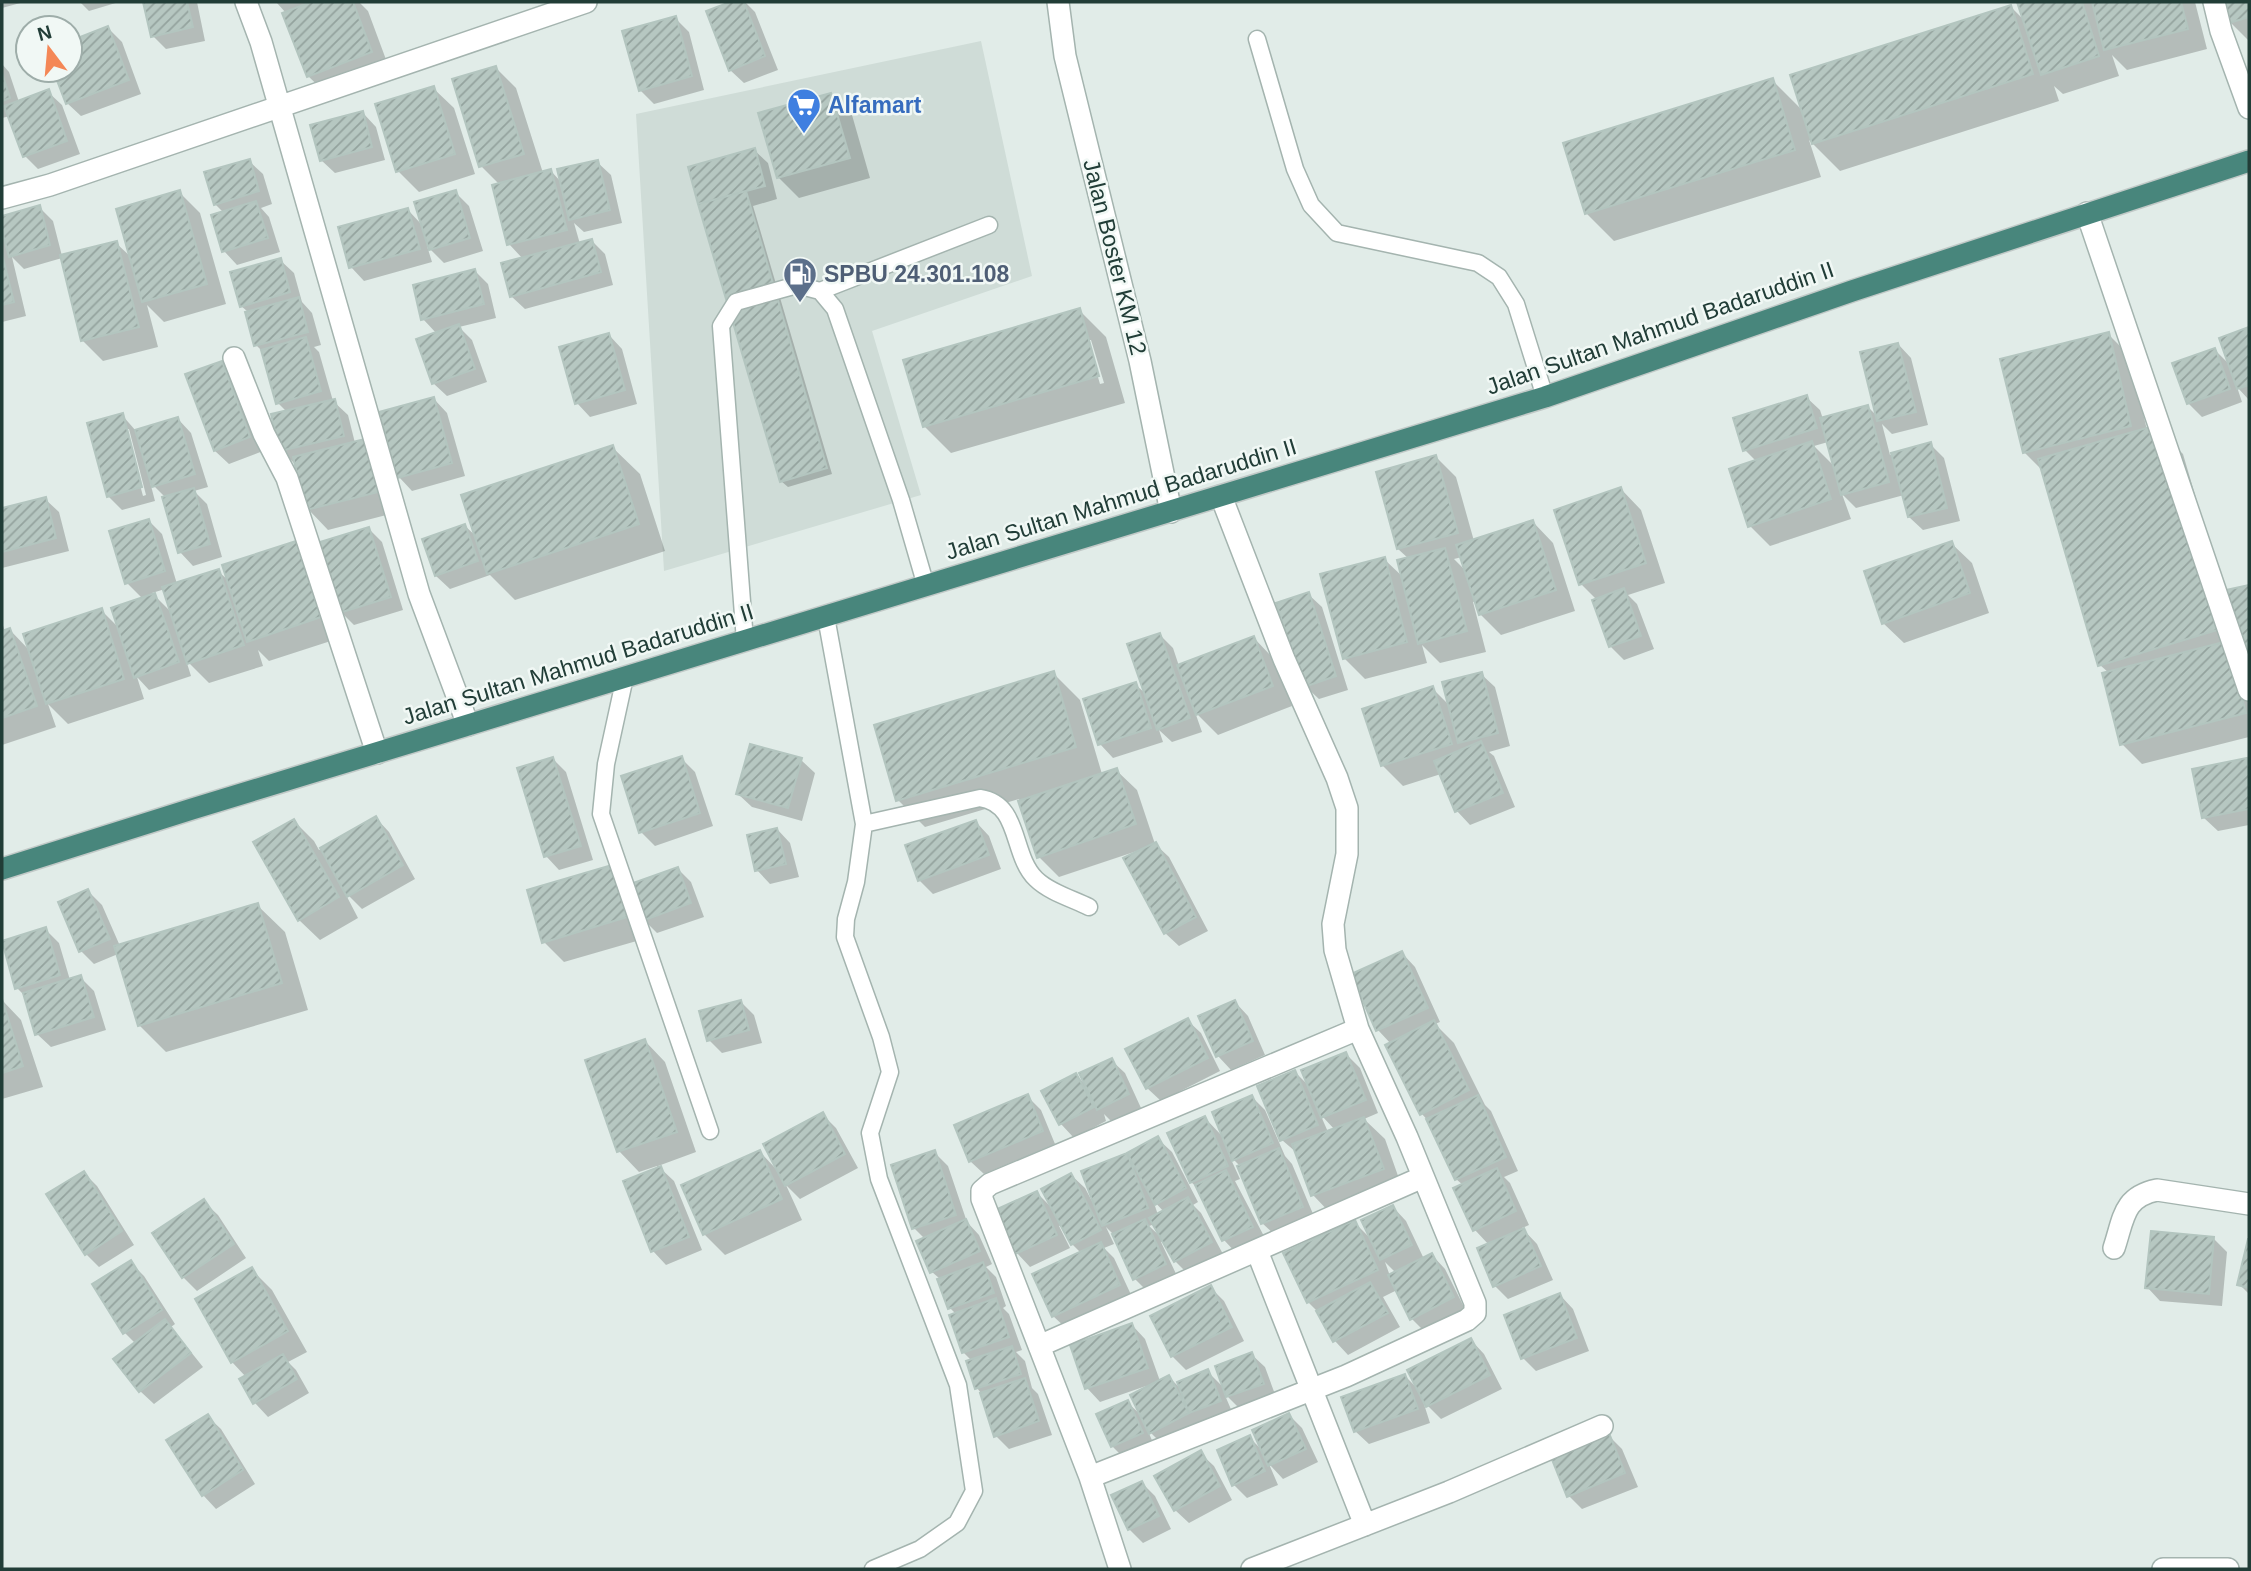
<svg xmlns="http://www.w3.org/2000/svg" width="2251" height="1571" font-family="Arial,sans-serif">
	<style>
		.built { fill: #cfdcd7 }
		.shadow { fill: #0003; fill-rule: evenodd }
		.building { fill: url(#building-hatch); stroke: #b3c5bf; stroke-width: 2 }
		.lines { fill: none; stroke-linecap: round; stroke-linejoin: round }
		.service-casing { stroke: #a4b4af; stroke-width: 19 }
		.minor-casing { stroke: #a4b4af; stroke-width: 24 }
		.trunk-casing { stroke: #c1c9c7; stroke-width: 24 }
		.service { stroke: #fff; stroke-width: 16 }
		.minor { stroke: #fff; stroke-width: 21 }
		.trunk { stroke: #48867c; stroke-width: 21 }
		.labels { text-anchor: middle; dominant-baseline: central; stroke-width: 5; stroke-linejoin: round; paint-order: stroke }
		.shop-label { font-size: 23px; font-weight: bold; fill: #366cbe; stroke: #f1f8f5; text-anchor: start }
		.street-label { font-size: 23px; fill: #213d37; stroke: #f1f8f5 }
		.service-label { font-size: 23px; font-weight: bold; fill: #4e5e75; stroke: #f1f8f5; text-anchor: start }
	</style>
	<defs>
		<pattern id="building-hatch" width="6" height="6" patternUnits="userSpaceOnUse" patternTransform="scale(1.75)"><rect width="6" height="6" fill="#b6c7c1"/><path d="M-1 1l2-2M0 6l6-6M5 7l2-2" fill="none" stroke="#94a39e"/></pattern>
	</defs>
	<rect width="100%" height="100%" fill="#e1ece8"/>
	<path class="built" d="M981 41 1032 276 872 331 921 495 664 571 636 114Z"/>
	<path class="shadow" d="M2 2H24L2 8Z
		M80 2H119L89 11Z
		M145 2H197L205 41 166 49 153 36Z
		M276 2H359L368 11 391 73 329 96 308 76 286 13Z
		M734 2H745L755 12 778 70 744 83 730 70 708 12Z
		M2019 2H2195L2207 49 2127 70 2112 55 2119 76 2063 94 2054 86 2059 101 1840 171 1809 140 1821 177 1614 241 1587 214 1566 144 1772 80 1803 111 2011 7 2026 22Z
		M2225 2H2249V41L2230 22Z
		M675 18 689 32 704 90 654 104 640 90Z
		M108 28 122 42 141 94 81 116 67 103 55 70H70V43Z
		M2 64 9 72 19 102 48 92 62 105 80 154 38 169 25 156 10 116 2 118Z
		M496 68 516 88 543 173 551 171 562 183 597 162 611 175 622 223 584 232 574 223 580 244 591 240 605 254 613 285 525 309 511 296 523 259 509 244 500 185 481 166Z
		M433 88 454 108 475 174 419 192 398 171 377 105Z
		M831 95 852 115 870 178 799 198 778 177Z
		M363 113 376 127 385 160 335 173 321 160Z
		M754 150 768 163 777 199 753 206 832 474 788 487 781 481 700 203Z
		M249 161 263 174 272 204 261 208 269 217 280 252 237 265 224 251 213 217 224 213 215 204Z
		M179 192 200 213 226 304 164 322 147 305 158 347 103 361 83 341 62 258 24 269 12 257 26 316 2 322V233L5 236 2 218 39 207 53 221 62 256 116 243 132 258Z
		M455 192 469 206 483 251 444 263 427 246 432 262 364 281 351 267 408 210 423 226Z
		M280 260 294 273 302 302 312 313 321 345 314 347 319 352 333 401 348 415 355 443 402 511 328 530 308 509 295 464 281 450 287 412 278 403 264 353 256 345 247 311 241 306Z
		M475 271 488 284 496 318 459 327 472 340 487 382 447 396 433 383 437 334 423 319Z
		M1079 310 1106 337 1125 403 951 453 924 426ZM1087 340H1091L1104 383 1100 384Z
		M2249 329V400L2237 387 2242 402 2202 417 2188 403 2215 350 2230 365 2221 339Z
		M2108 334 2129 355 2147 430 2156 427 2183 454 2229 610 2228 591 2249 586V737L2142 764 2122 744 2109 673 2100 665 2043 471 2024 452Z
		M609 335 622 349 637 404 590 417 577 403Z
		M1898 344 1911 358 1928 425 1892 434 1882 424 1890 455 1930 444 1944 458 1960 521 1923 530 1909 517 1904 495 1856 508 1842 494 1851 519 1770 546 1750 526 1757 462 1745 450 1806 397 1820 410 1823 419 1868 407 1878 417ZM1828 442 1835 467 1814 446Z
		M221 363 235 376 263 451 229 464 215 451Z
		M434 399 447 413 465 476 412 491 399 477Z
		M122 415 136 431 178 419 191 433 208 487 194 491 207 504 222 557 193 566 180 552 166 498 150 482 155 501 122 510 108 496ZM125 429H129L146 495 143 496Z
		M612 447 640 474 665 551 515 600 490 575 450 589 436 576 465 526 477 537Z
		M1436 457 1456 477 1474 541 1533 522 1553 543 1575 611 1501 635 1480 614 1476 601 1473 602 1486 652 1440 663 1422 645 1427 663 1365 679 1344 658 1384 559 1403 577 1409 559 1398 549ZM1462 557 1467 572 1454 559Z
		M1621 489 1641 510 1665 583 1628 595 1637 604 1654 649 1624 660 1611 647 1595 601 1597 600 1581 584Z
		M45 499 59 512 69 551 2 568V509Z
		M149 521 162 534 177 584 218 571 230 582 295 543 316 563 340 638 269 661 258 650 263 666 209 683 186 660 191 676 149 690 137 677 144 699 68 724 48 704 56 727 2 745V622L5 632 10 630 31 652 101 610 120 629 143 599 127 583ZM165 589 172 613 152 593Z
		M369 529 382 542 403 610 354 625 341 612Z
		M1951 543 1972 563 1989 613 1904 643 1883 623Z
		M1308 594 1322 607 1348 690 1319 699 1305 686Z
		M1160 635 1173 648 1179 666 1254 638 1274 659 1292 706 1218 735 1195 712 1202 732 1172 742 1159 730 1163 742 1113 758 1100 744 1135 684 1147 695Z
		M1053 673 1080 700 1102 774 1116 770 1137 790 1155 844 1169 857 1208 931 1179 946 1165 933 1137 851 1059 877 1039 857 1019 799 925 827 898 800Z
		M1481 674 1495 687 1510 746 1489 752 1494 756 1515 807 1470 825 1457 811 1441 774 1403 786 1382 765 1432 688 1450 706Z
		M681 758 695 772 713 826 655 846 641 832Z
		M553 759 566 772 593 860 559 870 546 856Z
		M2246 759 2249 762V825L2218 831 2204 818Z
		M801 760 815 773 802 821 752 807 738 794Z
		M376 818 389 832 415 879 362 909 344 891 358 918 320 940 299 920 294 821 314 841 319 850Z
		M976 822 989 836 1001 869 933 894 919 880Z
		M777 829 790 843 799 877 770 884 757 870Z
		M678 869 691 882 704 917 657 933 640 916 647 938 564 962 544 942 630 886Z
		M88 891 102 905 120 946 257 905 285 932 308 1010 166 1052 139 1025 118 954 94 964 81 951Z
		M45 929 59 943 70 980 80 977 94 991 106 1030 51 1047 37 1034 26 997 17 988Z
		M1402 953 1415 967 1440 1022 1435 1024 1454 1043 1485 1105 1491 1111 1518 1171 1504 1177 1510 1183 1529 1225 1522 1228 1537 1244 1553 1280 1508 1299 1495 1286 1489 1245 1475 1230 1463 1185 1456 1179 1430 1123 1422 1114 1391 1044 1378 1030 1353 975Z
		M2 1000 21 1020 43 1087 2 1099Z
		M741 1002 754 1015 762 1043 722 1053 709 1040Z
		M1235 1002 1248 1016 1265 1055 1231 1070 1218 1056Z
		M1187 1020 1201 1033 1220 1071 1161 1101 1147 1088Z
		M645 1041 665 1062 696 1152 658 1166 674 1181 702 1250 666 1265 653 1251 625 1182 658 1169 657 1166 639 1172 619 1151 588 1061Z
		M1346 1054 1360 1068 1378 1113 1364 1119 1385 1139 1403 1190 1333 1216 1313 1195 1297 1153 1282 1140 1295 1072 1310 1087ZM1321 1116H1322L1335 1130 1328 1132Z
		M1111 1060 1125 1073 1141 1108 1112 1122 1104 1114 1106 1121 1074 1138 1061 1124 1044 1092 1076 1075 1087 1086Z
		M1027 1096 1041 1110 1055 1144 984 1174 970 1161Z
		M1252 1097 1265 1110 1285 1156 1292 1164 1316 1221 1276 1236 1262 1223 1239 1165 1229 1155 1240 1179 1235 1181 1266 1240 1237 1254 1224 1240 1200 1190 1191 1182 1205 1118 1224 1138Z
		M823 1115 836 1128 858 1168 800 1199 786 1185 802 1220 725 1255 704 1234 760 1152 777 1170Z
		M1158 1139 1172 1152 1198 1202 1193 1205 1201 1213 1224 1256 1189 1275 1175 1261 1164 1241 1161 1242 1178 1278 1148 1292 1135 1279 1115 1236 1106 1227 1114 1244 1104 1248 1114 1258 1133 1299 1067 1329 1053 1316 1081 1253 1072 1244 1062 1225 1059 1226 1070 1248 1030 1267 1017 1253 1037 1193 1053 1209 1071 1175 1085 1188 1093 1203 1095 1202 1083 1172 1128 1155ZM1153 1200 1164 1212 1158 1215ZM1155 1224 1162 1238 1149 1226Z
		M934 1152 948 1166 967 1222 979 1235 992 1264 986 1267 996 1277 1006 1306 1003 1308 1009 1314 1022 1350 1016 1352 1025 1361 1032 1388 1038 1394 1052 1435 1009 1449 996 1436 981 1393 977 1388 972 1361 963 1352 956 1314 950 1308 939 1278 932 1272 925 1239 914 1228Z
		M84 1173 97 1186 134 1245 99 1267 86 1254Z
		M204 1202 218 1215 246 1258 197 1291 183 1277Z
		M1393 1207 1406 1221 1424 1259 1432 1255 1445 1269 1466 1311 1425 1332 1411 1318 1397 1290 1383 1297 1400 1327 1348 1355 1335 1341 1320 1314 1308 1302 1354 1222 1372 1240ZM1385 1262 1396 1273 1390 1276Z
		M2213 1238 2227 1252 2222 1306 2160 1301 2147 1287Z
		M2249 1241V1294L2239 1284Z
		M130 1262 144 1276 175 1324 171 1327 203 1367 154 1404 140 1391 136 1344 125 1333 94 1284Z
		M252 1270 272 1290 307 1352 288 1362 296 1370 309 1393 268 1417 255 1403 241 1380 246 1377 232 1362Z
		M1211 1288 1224 1301 1244 1341 1186 1370 1172 1356 1152 1317Z
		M1560 1295 1573 1309 1589 1351 1536 1371 1523 1358Z
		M1132 1325 1145 1339 1160 1381 1169 1377 1181 1389 1207 1371 1225 1389 1251 1354 1265 1367 1276 1397 1241 1410 1224 1393 1233 1414 1164 1446 1147 1429 1155 1447 1126 1460 1112 1446 1127 1402 1142 1416 1146 1386 1100 1402 1087 1388Z
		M1471 1340 1484 1354 1502 1389 1441 1419 1423 1401 1430 1423 1369 1444 1355 1431 1405 1376 1418 1389Z
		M1289 1415 1302 1428 1318 1462 1283 1479 1269 1464 1278 1485 1247 1498 1234 1485 1249 1437 1263 1451Z
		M207 1416 221 1429 255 1484 216 1509 203 1495Z
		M1608 1435 1622 1449 1638 1487 1582 1509 1569 1496Z
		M1200 1453 1214 1466 1232 1500 1189 1523 1175 1510Z
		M1142 1483 1155 1496 1171 1529 1143 1543 1129 1529Z"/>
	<path class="building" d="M143 2H187L193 27 151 37Z
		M311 2H353L372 52 307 77 282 13Z
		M730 2H744L765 56 729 71 706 11Z
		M2017 2H2082L2099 56 2041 75Z
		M2092 2H2181L2188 29 2104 50Z
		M2223 2H2249V17L2229 23Z
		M2011 5 2033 74 1812 144 1790 75Z
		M676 16 692 76 639 91 622 31Z
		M108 26 129 80 66 104 53 70H70V41Z
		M496 66 524 154 479 167 452 79Z
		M2 73 10 98 2 101Z
		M1773 78 1795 150 1585 214 1563 143Z
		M434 86 455 154 396 172 375 104Z
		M49 89 67 141 23 157 4 106Z
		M831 93 850 158 777 178 758 113Z
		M363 111 372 147 320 161 310 125Z
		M755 148 765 186 698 204 688 167Z
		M250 159 259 191 214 205 204 172Z
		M598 160 610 210 569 220 557 169Z
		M551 169 567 230 507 245 492 185Z
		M180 190 207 284 142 302 116 209Z
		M456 190 470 238 429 250 414 202Z
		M746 191 827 468 780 482 698 204Z
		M256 201 268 238 222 252 211 215Z
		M40 205 50 245 9 257 2 231V216Z
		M408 208 420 249 349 268 338 227Z
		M592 239 601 272 510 297 501 263Z
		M117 241 139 327 81 341 60 255Z
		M2 254 14 302 2 305Z
		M281 258 290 292 240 307 230 272Z
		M475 269 484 304 421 320 413 285Z
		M299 297 308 332 254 346 245 312Z
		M1080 308 1099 376 923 427 903 360Z
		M459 324 475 369 432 384 416 339Z
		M2249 327V385L2237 389 2219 338Z
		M2109 332 2131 426 2023 453 2000 359Z
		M609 333 625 390 575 404 559 347Z
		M306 337 321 391 276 404 261 350Z
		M1898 343 1916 412 1877 421 1860 352Z
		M2215 348 2230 389 2187 404 2172 363Z
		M222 361 250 437 214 451 185 374Z
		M1807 395 1817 428 1743 451 1733 418Z
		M434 397 452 463 397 478 379 412Z
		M335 399 344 436 280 451 271 414Z
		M1868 405 1889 482 1841 495 1820 418Z
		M123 413 142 487 107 497 87 423Z
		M178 417 195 474 152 487 135 430Z
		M2157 425 2217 630 2098 666 2038 459Z
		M369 438 382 491 306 510 293 457Z
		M1812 441 1831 499 1748 527 1729 469Z
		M1931 442 1947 508 1908 517 1891 453Z
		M613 445 639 524 487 574 461 495Z
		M1436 455 1458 533 1397 549 1376 472Z
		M1621 487 1646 563 1579 585 1554 510Z
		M194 488 210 544 178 553 162 497Z
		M46 497 56 538 2 552V508Z
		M149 519 165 571 125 584 109 531Z
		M1533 520 1556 590 1479 615 1456 545Z
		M465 524 478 561 435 576 422 539Z
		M369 527 391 597 339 613 317 543Z
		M296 541 321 617 247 642 222 565Z
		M1952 541 1970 593 1882 624 1864 571Z
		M1445 548 1467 631 1418 644 1397 560Z
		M1385 557 1407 642 1343 659 1320 574Z
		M219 569 244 645 187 664 162 587Z
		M2249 585V664L2226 590Z
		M1624 588 1641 636 1609 647 1592 600Z
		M1309 592 1336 676 1304 687 1276 603Z
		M155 593 179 662 134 678 111 608Z
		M102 608 124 679 46 704 23 634Z
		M10 628 37 706 2 718V631Z
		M1160 633 1190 718 1157 730 1127 644Z
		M1254 636 1273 686 1196 715 1177 665Z
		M2228 641 2246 713 2120 745 2102 673Z
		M1054 671 1076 747 896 801 874 725Z
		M1482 672 1498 733 1458 743 1442 682Z
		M1136 682 1151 728 1098 745 1083 699Z
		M1433 686 1452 744 1381 766 1362 709Z
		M1481 741 1503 793 1455 812 1434 761Z
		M750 744 802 758 788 808 736 794Z
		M682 756 700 813 639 833 621 776Z
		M553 757 581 846 544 857 517 768Z
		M2247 758 2249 769V809L2202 818 2192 769Z
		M1117 768 1136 824 1037 858 1018 801Z
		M376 816 403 865 347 897 320 848Z
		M294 819 339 897 298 921 253 842Z
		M976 820 989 855 918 881 905 845Z
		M777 828 786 864 755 871 747 835Z
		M1156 842 1196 917 1164 934 1123 858Z
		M612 865 627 917 542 943 527 890Z
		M678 867 691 903 642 921 630 884Z
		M88 889 110 939 79 952 58 902Z
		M258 903 282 983 138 1026 114 946Z
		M46 927 60 975 15 989 2 941Z
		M1402 951 1428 1008 1376 1031 1351 974Z
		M81 975 94 1017 35 1035 23 993Z
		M2 999 23 1066 2 1073Z
		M741 1000 749 1030 707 1041 699 1011Z
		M1235 1000 1253 1041 1216 1057 1198 1016Z
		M1188 1018 1208 1058 1146 1089 1125 1049Z
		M1434 1020 1469 1090 1420 1115 1385 1045Z
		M645 1039 677 1132 617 1152 585 1060Z
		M1346 1052 1366 1100 1321 1118 1301 1070Z
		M1112 1058 1129 1094 1097 1110 1079 1073Z
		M1295 1070 1318 1125 1280 1141 1257 1086Z
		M1076 1073 1094 1107 1059 1125 1041 1091Z
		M1028 1094 1043 1131 969 1162 954 1125Z
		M1252 1095 1273 1143 1232 1161 1212 1112Z
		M1478 1095 1506 1157 1455 1180 1426 1119Z
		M823 1112 845 1154 785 1186 763 1144Z
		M1205 1116 1228 1166 1190 1183 1167 1133Z
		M1364 1117 1384 1169 1311 1196 1292 1144Z
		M1158 1136 1186 1188 1155 1205 1127 1153Z
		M1279 1148 1303 1207 1261 1224 1237 1166Z
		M760 1150 782 1199 703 1235 681 1185Z
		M935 1150 956 1215 912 1229 891 1165Z
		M1127 1153 1148 1208 1102 1226 1081 1171Z
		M661 1166 689 1237 651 1252 623 1181Z
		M1497 1168 1516 1211 1473 1231 1453 1188Z
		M1226 1170 1253 1227 1222 1241 1195 1185Z
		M84 1171 122 1231 85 1255 46 1194Z
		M1071 1173 1101 1230 1071 1245 1041 1189Z
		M1037 1191 1057 1235 1015 1254 995 1210Z
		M1188 1197 1212 1242 1174 1262 1149 1218Z
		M204 1199 234 1244 182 1278 152 1233Z
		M1393 1205 1412 1245 1380 1260 1361 1220Z
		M966 1219 980 1251 930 1273 916 1241Z
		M1145 1219 1166 1264 1133 1280 1112 1234Z
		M1355 1220 1378 1270 1307 1303 1283 1253Z
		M1524 1228 1541 1266 1493 1287 1477 1248Z
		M2151 1231 2214 1237 2209 1294 2145 1288Z
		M2248 1239H2249V1288L2237 1285Z
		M1101 1242 1120 1285 1052 1317 1032 1274Z
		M1432 1253 1454 1297 1410 1320 1388 1275Z
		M131 1260 162 1310 123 1334 92 1284Z
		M983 1262 994 1293 948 1309 937 1279Z
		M252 1267 288 1331 231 1363 195 1299Z
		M1370 1282 1388 1313 1333 1342 1316 1311Z
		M1211 1285 1232 1327 1171 1357 1150 1316Z
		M1560 1293 1577 1338 1521 1359 1504 1315Z
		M996 1298 1009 1337 962 1353 949 1315Z
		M165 1319 191 1353 139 1392 113 1359Z
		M1132 1323 1148 1368 1085 1389 1070 1345Z
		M1471 1338 1490 1375 1426 1407 1407 1370Z
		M1012 1346 1021 1374 975 1389 966 1361Z
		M1252 1352 1264 1384 1226 1397 1215 1366Z
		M283 1354 297 1379 253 1404 239 1379Z
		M1208 1369 1221 1401 1189 1413 1177 1382Z
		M1405 1374 1418 1409 1354 1432 1341 1397Z
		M1169 1375 1189 1413 1149 1434 1130 1395Z
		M1025 1378 1039 1421 994 1437 980 1393Z
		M1128 1400 1143 1433 1111 1447 1096 1414Z
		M1289 1413 1306 1449 1268 1466 1252 1430Z
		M208 1414 243 1470 202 1496 166 1440Z
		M1609 1433 1625 1473 1567 1497 1551 1457Z
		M1250 1435 1265 1471 1232 1486 1217 1450Z
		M1201 1450 1220 1486 1174 1511 1154 1476Z
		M1142 1481 1159 1516 1128 1530 1111 1495Z"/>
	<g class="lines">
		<g class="service-casing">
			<path id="service" d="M1257 39 1295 169 1311 205 1337 233 1478 263 1499 277 1516 304 1545 397
				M820 291 989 225
				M826 617 864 824 856 882 846 919 845 937 881 1037 890 1072 870 1133 879 1179 958 1385 974 1491 957 1523 920 1549 873 1569
				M745 641 721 326 736 302 797 285 820 291 835 309 901 500 926 586
				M625 677 606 764 601 814 710 1131
				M864 824 980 798C1021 804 1011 855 1036 879 1049 892 1073 899 1089 907"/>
		</g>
		<g class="minor-casing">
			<path id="minor" d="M246 2 261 42 419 594 468 725
				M1058 2 1065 56 1140 361 1171 512
				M2214 2 2221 31 2249 108
				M2 198 50 185 586 2
				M2087 213 2249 690
				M234 358 264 434 287 478 377 753
				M2114 1248C2124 1218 2123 1197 2157 1190L2249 1204
				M1257 1251 1365 1525
				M1039 1346 1423 1177
				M1090 1477 1346 1376 1467 1320 1475 1313V1303L1407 1137 1358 1029 1335 950 1333 924 1347 854V808L1337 778 1284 659 1221 496
				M1120 1569 1090 1477 982 1199V1191L990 1184 1358 1029
				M1252 1569 1449 1492 1602 1426
				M2163 1569H2228"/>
		</g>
		<g class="trunk-casing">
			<path id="trunk" d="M2 869 192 809 1545 397 1852 291 2249 161"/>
		</g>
		<use href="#service" class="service"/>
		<use href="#minor" class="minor"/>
		<use href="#trunk" class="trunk"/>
	</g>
	<defs>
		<g id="supermarket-pin" transform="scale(1.75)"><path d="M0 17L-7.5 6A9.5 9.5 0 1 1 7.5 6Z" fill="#3f7fe0" stroke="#f1f8f5"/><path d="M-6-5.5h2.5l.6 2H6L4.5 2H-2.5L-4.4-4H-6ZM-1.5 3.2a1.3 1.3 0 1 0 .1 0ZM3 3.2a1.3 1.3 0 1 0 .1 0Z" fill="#fff"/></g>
		<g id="fuel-pin" transform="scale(1.75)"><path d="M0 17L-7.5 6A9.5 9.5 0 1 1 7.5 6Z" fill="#5c6f8a" stroke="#f1f8f5"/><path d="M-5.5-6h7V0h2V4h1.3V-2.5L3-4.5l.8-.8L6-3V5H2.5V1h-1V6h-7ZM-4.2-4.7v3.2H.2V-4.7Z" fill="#fff"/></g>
	</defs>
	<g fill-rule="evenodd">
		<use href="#supermarket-pin" x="804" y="105"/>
		<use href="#fuel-pin" x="800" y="274"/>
	</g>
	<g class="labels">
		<g class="shop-label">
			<text x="828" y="105">Alfamart</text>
		</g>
		<g class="street-label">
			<text transform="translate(1115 257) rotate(76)">Jalan Boster KM 12</text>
			<text transform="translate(1660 328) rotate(-19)">Jalan Sultan Mahmud Badaruddin II</text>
			<text transform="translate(1121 499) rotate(-17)">Jalan Sultan Mahmud Badaruddin II</text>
			<text transform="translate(578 664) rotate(-17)">Jalan Sultan Mahmud Badaruddin II</text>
		</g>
		<g class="service-label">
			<text x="824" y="274">SPBU 24.301.108</text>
		</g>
	</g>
	<rect width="2251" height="1571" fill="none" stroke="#213d37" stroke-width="7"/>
	<g transform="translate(49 49) rotate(344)"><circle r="33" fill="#f1f8f5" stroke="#9eada9" stroke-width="2"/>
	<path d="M0-5L12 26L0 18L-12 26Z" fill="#f48756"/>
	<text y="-10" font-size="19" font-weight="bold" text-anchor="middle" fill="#213d37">N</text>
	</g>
</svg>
